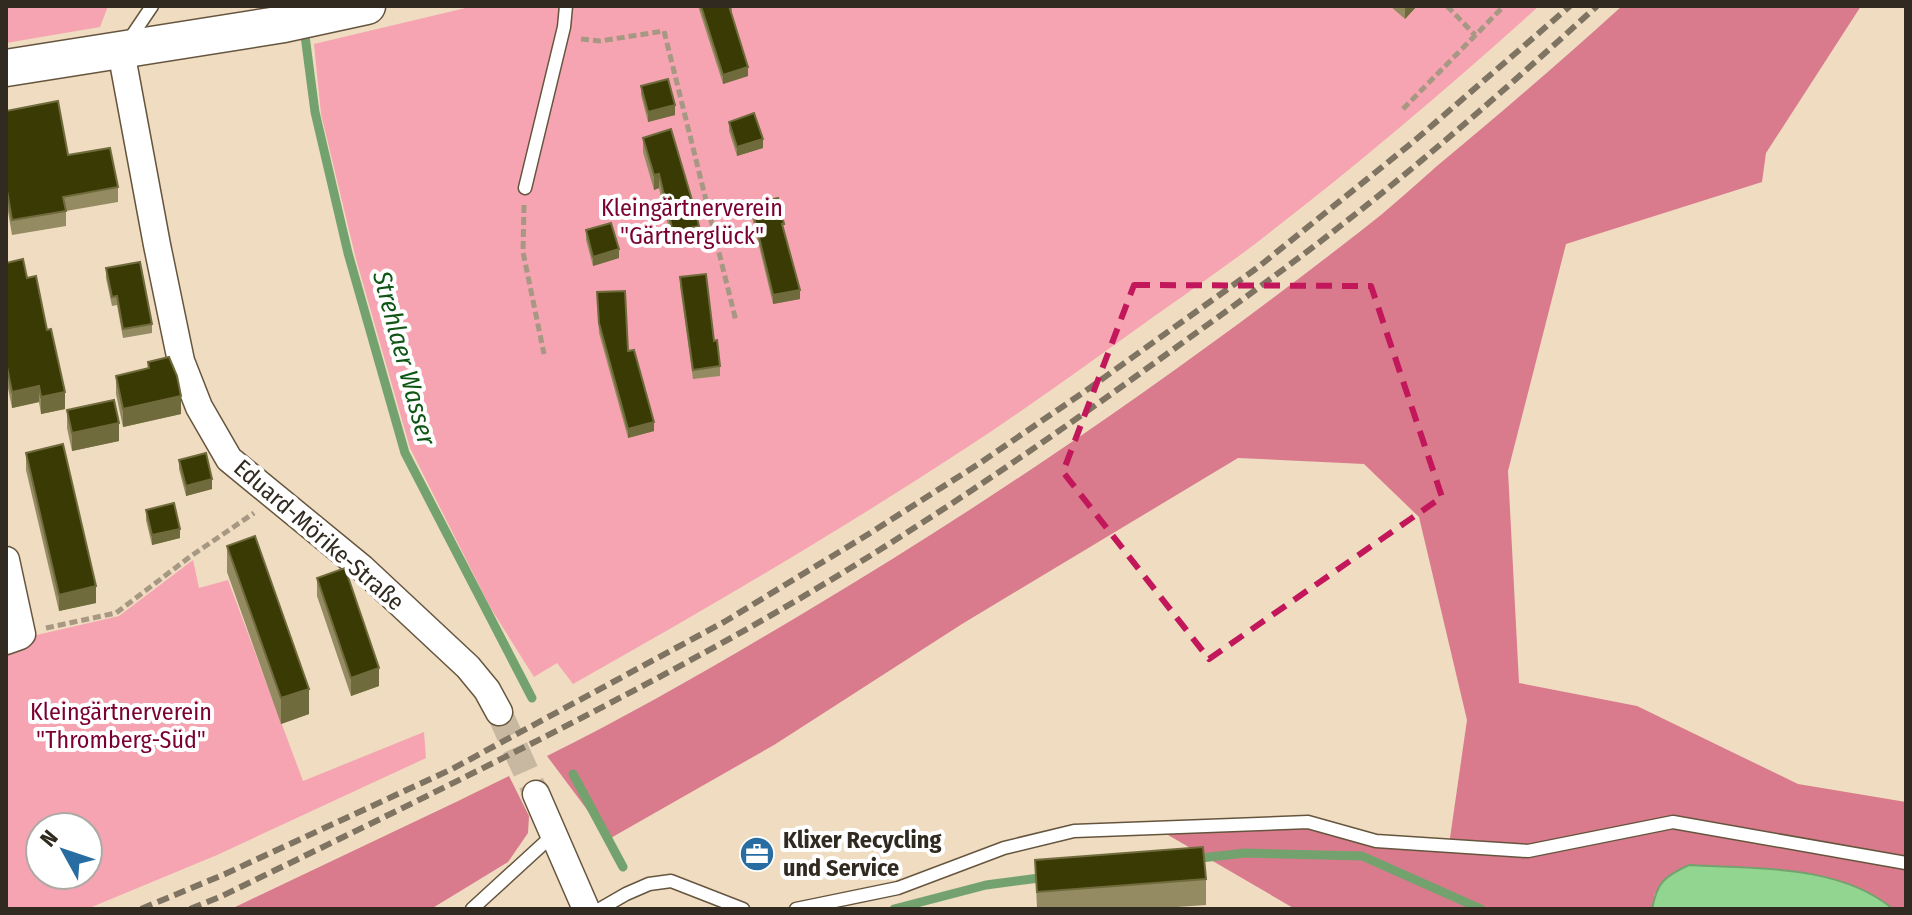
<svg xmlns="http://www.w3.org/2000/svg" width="1912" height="915" font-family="'Fira Sans Condensed',sans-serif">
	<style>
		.green { fill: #f6a4b2; fill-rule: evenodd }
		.forest { fill: #d97b8d }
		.water { fill: #91d590; stroke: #74a26e; stroke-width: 2 }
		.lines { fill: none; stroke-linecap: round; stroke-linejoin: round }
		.stream { stroke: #74a26e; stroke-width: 9 }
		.street-tunnel { stroke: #c9b8a1; stroke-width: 26; stroke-dasharray: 26 13; stroke-linecap: butt }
		.lane-casing { stroke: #66553e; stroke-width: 15 }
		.street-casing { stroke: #66553e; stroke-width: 29 }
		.secondary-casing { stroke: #66553e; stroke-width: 39 }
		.path { stroke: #a69883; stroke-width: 5; stroke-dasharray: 8 4; stroke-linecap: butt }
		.lane { stroke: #fff; stroke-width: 12 }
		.street { stroke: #fff; stroke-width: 26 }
		.secondary { stroke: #fff; stroke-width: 36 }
		.rail { stroke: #7f7362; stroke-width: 6; stroke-dasharray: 12 6; stroke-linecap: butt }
		.wall { fill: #948b62 }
		.shaded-wall { fill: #706b3d }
		.building { fill: #3a3a04; stroke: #706b3d; stroke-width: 2 }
		.marked { fill: none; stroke: #c2185b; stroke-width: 6; stroke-dasharray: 16 10; stroke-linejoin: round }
		.labels { text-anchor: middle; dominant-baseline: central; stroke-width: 8; stroke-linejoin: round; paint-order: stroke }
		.park-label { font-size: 24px; fill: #790030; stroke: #fff }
		.street-label { font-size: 24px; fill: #312a20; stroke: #fff }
		.poi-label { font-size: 24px; font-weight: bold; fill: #312a20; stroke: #fff; text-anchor: start }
		.water-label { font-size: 26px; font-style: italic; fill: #0f5614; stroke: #fff }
	</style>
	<rect width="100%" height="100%" fill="#efdcc1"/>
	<path class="green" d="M6 6H108L100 27 6 43Z
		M474 6H1539C1445 91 1348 173 1247 250 1207 280 1165 308 1124 338 1072 375 1020 413 966 448 838 532 706 609 573 684L557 663 534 677 490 607 410 448 356 259 321 114 314 44Z
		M193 560 199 588 228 580 303 781 424 732 426 758 217 855 87 909H6V645L28 637 119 616ZM40 827H88V875H40Z"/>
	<path class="forest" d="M1622 6H1861L1766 153 1762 182 1566 244 1508 471 1519 683 1637 706 1798 784 1906 802V909H1893C1839 864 1756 869 1689 865L1655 893 1652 909H1295L1156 828 1308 822 1376 841 1449 845 1467 720 1419 517 1364 464 1238 458 962 624 774 745 609 839 547 756C638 711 725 660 812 608 1003 494 1186 367 1362 230 1388 210 1412 188 1437 166 1500 114 1561 61 1622 6Z
		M509 776 529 816 528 833 508 862 431 909H231L456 802Z"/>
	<path class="water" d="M1689 865C1755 869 1839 864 1893 909H1652C1657 882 1665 876 1689 865Z"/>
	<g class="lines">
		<path class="stream" d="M304 28 315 112 348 253 405 453 532 698
			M573 774 623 867
			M1192 859 1245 853 1362 856 1481 909
			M894 909 986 885 1047 877"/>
		<path class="street-tunnel" d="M499 712 536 794"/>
		<g class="lane-casing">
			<path id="lane" d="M127 43 152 6
				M525 188 564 27 566 6
				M472 909 554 834
				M600 909 626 894 649 884 671 881 743 909
				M796 909 898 888 1004 848 1074 831 1308 822 1376 841 1528 851 1673 822 1906 863"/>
		</g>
		<g class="street-casing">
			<path id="street" d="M121 51 157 245 181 361 199 407 229 459 362 568 468 667 487 690 499 712
				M6 560 22 634 20 636 6 641
				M536 794 586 909"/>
		</g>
		<g class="secondary-casing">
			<path id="secondary" d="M6 68 284 24 367 6"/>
		</g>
		<path class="path" d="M1447 6 1475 35
			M581 39 600 41 664 31 736 321
			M1403 109 1504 6
			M524 205 523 252 544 354
			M46 628 116 613 191 556 254 513"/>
		<use href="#lane" class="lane"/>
		<use href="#street" class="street"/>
		<use href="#secondary" class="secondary"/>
		<path class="rail" d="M141 909 225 874 452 769 724 622 867 535 977 465 1084 392 1257 268 1413 142 1570 6
			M190 909 222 896C393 813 565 730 731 638 880 555 1022 459 1160 359 1225 312 1290 266 1353 216 1437 150 1518 78 1597 6"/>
	</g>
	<path class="wall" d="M698 6H732V11L731 12 748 76 723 84Z
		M1390 6H1417L1405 19Z
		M641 86 675 115 648 122 641 95Z
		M6 111 68 155 118 187V202L66 211V226L12 235 6 200Z
		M729 122 763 148 737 156 729 131Z
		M643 138 699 240 673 247 659 188 654 190 643 152Z
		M751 204 784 231 800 299 773 304 751 213Z
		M586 230 619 258 593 266 586 240Z
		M6 263 27 278 65 409 41 414 39 402 12 408 6 378Z
		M106 268 152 324V333L123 338 117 305 112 306 106 278Z
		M680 277 714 341 720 366V376L693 379 680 286Z
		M597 292 628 351 654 431 628 438 599 333Z
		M148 362 181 414 123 427 116 394V376L148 368Z
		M67 410 119 441 72 451 67 428Z
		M26 453 96 603 59 611 26 470Z
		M179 460 212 489 186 496 179 469Z
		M146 510 180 538 152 545 146 520Z
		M227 546 309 714 281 724 227 572Z
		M317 578 379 686 351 696 317 596Z
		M1035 860 1206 879V905L1148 909H1037Z"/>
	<path class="shaded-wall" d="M1405 6H1417L1405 19Z
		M748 67V76L723 84V75Z
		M675 105V115L648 122V112Z
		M763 139V148L737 156V147Z
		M659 174V188L654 190V175Z
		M699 226V240L673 247V232Z
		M619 249V258L593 266V257Z
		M800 290V299L773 304V295Z
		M39 386V402L12 408V392Z
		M65 392V409L41 414V397Z
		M181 396V414L123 427V409Z
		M654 422V431L628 438V429Z
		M119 423V441L72 451V433Z
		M212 479V489L186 496V486Z
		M180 529V538L152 545V535Z
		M96 586V603L59 611V595Z
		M379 668V686L351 696V678Z
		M309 689V714L281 724V698Z"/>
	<path class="building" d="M701 6H729L748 67 723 75Z
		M668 79 675 105 648 112 641 86Z
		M58 101 68 155 110 148 118 187 63 197 66 211 12 220 6 185V111Z
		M754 113 763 139 737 147 729 122Z
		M671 129 692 200H693L699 226 673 232 659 174 654 175 643 138Z
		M778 198 784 224H782L800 290 773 295 751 204Z
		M611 223 619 249 593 257 586 230Z
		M23 259 27 278 36 276 47 330 51 329 65 392 41 397 39 386 12 392 6 362V263Z
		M140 262 152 324 123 329 117 296 112 297 106 268Z
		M706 274 714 341 717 340 720 366 693 370 680 277Z
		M625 291 628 351 634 350 654 422 628 429 599 323 597 292Z
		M169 357 177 376 181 396 123 409 116 376 149 368 148 362Z
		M114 400 119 423 72 433 67 410Z
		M63 444 96 586 59 595 26 453Z
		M206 453 212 479 186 486 179 460Z
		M174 503 180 529 152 535 146 510Z
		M255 536 309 689 281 698 227 546Z
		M345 568 379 668 351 678 317 578Z
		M1203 847 1206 879 1037 892 1035 860Z"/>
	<path class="marked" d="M1134 285 1371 286 1442 497 1209 659 1063 472Z"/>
	<defs>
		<g id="office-disc" transform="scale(1.8)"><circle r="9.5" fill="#286da2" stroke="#fff"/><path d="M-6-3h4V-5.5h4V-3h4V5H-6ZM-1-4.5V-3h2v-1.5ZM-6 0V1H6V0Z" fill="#fff"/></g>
	</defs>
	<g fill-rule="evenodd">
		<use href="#office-disc" x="757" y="854"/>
	</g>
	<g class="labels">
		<g class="park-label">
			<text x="692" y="208">Kleingärtnerverein<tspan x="692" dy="28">"Gärtnerglück"</tspan></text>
			<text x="121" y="712">Kleingärtnerverein<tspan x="121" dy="28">"Thromberg-Süd"</tspan></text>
		</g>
		<g class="street-label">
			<text transform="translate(319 535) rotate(41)">Eduard-Mörike-Straße</text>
		</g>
		<g class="poi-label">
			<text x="783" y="840">Klixer Recycling<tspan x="783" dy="28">und Service</tspan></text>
		</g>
		<g class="water-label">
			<text transform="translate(404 358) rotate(75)">Strehlaer Wasser</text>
		</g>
	</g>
	<rect width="1912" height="915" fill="none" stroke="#312a20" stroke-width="16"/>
	<g transform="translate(64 851) rotate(310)"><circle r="38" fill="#ffffff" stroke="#adaaa6" stroke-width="2"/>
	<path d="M0-6L14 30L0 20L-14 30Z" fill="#286da2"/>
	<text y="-12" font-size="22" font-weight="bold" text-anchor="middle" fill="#312a20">N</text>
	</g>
</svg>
